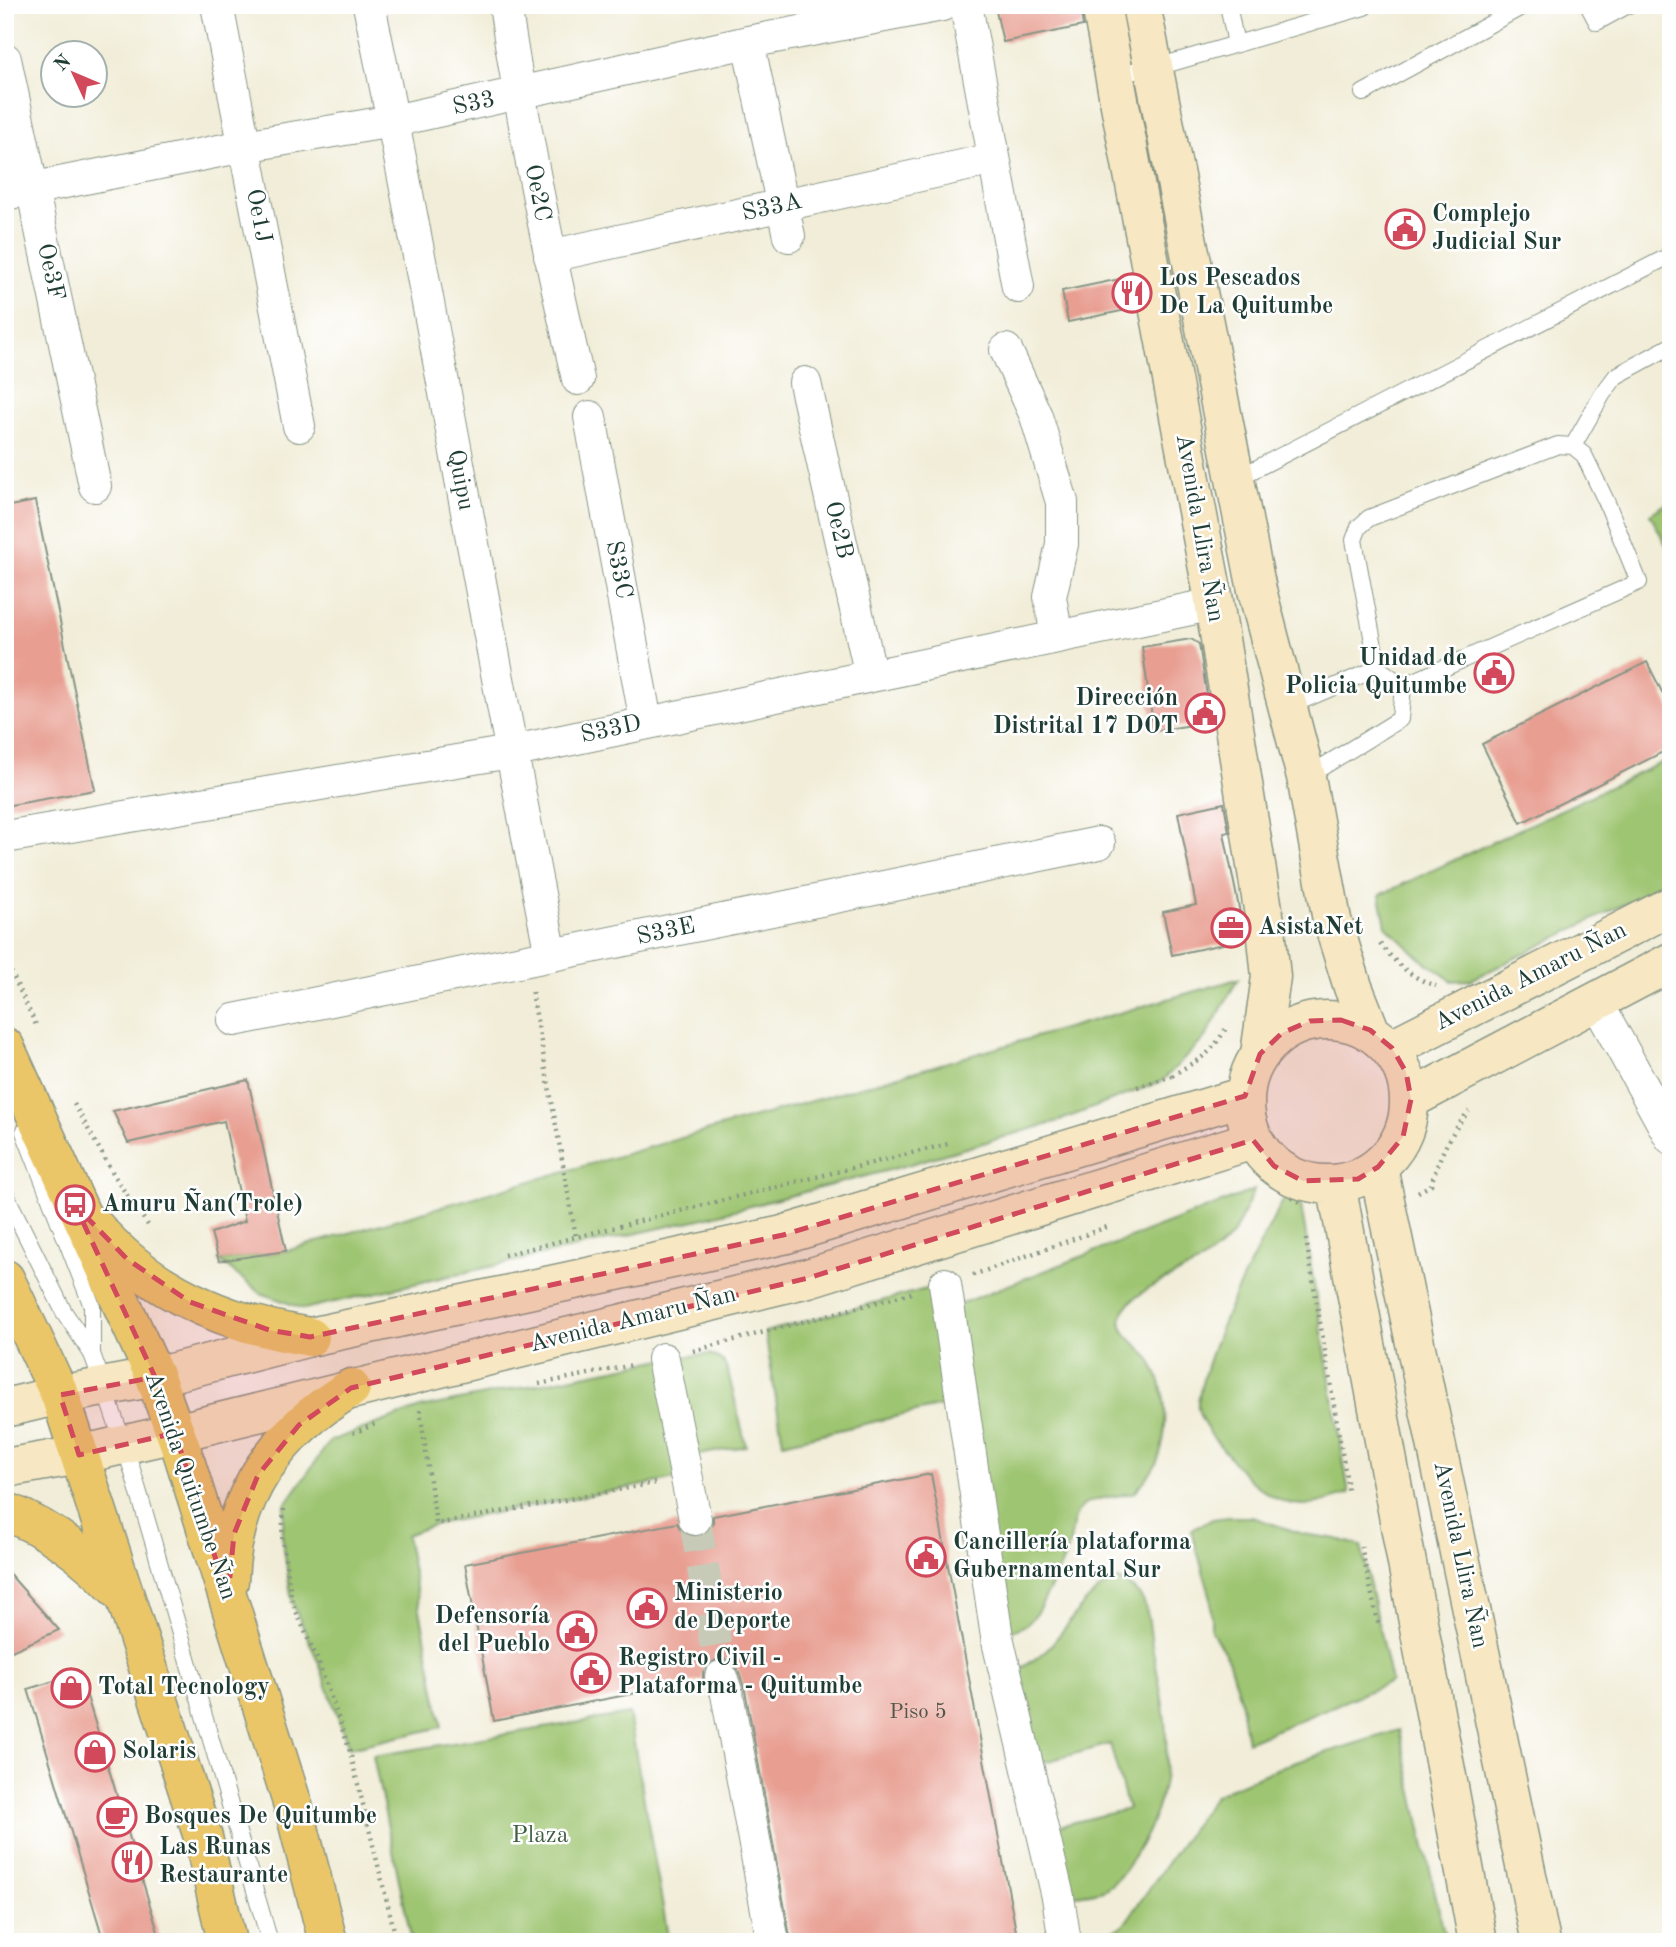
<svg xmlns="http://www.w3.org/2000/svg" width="1676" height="1947" font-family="'Old Standard TT',serif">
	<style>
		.green { fill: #9ec571; stroke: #5e8152; stroke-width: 2 }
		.building { fill: #e89f92 }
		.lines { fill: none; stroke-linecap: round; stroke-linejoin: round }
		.street-tunnel { stroke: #c7cab7; stroke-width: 32; stroke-dasharray: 32 16; stroke-linecap: butt }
		.lane-casing { stroke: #889586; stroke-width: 18 }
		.street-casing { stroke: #889586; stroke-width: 34 }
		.secondary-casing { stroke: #889586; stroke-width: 41 }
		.primary-casing { stroke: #889586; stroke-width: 41 }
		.path { stroke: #889586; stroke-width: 4.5; stroke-dasharray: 2 5; stroke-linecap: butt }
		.lane { stroke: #fff; stroke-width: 16 }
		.street { stroke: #fff; stroke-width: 32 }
		.secondary { stroke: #f7e8c3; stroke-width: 38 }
		.primary { stroke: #ebc669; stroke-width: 38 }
		.marked { fill: #d1495b; fill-opacity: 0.2; stroke: #d1495b; stroke-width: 5; stroke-dasharray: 14 9; stroke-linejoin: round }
		.labels { text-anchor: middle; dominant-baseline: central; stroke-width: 5; stroke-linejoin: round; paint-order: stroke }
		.number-label { font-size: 21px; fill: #51564c }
		.street-label { font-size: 24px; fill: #1f3d34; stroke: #fff }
		.poi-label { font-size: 24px; font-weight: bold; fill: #1f3d34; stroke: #fff; text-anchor: start }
		.park-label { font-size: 24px; fill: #3f5f43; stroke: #fff }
	</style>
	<rect width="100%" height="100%" fill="#fff"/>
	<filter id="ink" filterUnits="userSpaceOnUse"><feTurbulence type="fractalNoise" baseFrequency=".0143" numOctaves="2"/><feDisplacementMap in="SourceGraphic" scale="14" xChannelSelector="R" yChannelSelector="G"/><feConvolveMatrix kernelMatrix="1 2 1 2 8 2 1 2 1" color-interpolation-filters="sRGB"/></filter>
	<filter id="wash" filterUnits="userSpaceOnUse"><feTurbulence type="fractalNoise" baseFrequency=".00686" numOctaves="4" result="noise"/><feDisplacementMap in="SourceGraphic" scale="28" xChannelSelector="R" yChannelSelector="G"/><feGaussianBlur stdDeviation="1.57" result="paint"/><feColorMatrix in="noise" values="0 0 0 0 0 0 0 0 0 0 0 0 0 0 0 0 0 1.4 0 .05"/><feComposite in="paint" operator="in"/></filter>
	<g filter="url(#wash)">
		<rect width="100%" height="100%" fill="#f1edd8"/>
		<path class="green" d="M1671 501V554L1650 514Z
			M1671 758V881L1471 980 1452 981 1420 958 1386 926 1380 895Z
			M1238 979 1205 1038 1162 1081 1059 1121 893 1169 700 1219 304 1309 261 1293 219 1261 286 1251Z
			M1254 1190C1246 1206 1238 1230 1226 1242 1218 1249 1209 1257 1201 1262 1182 1274 1129 1291 1122 1315 1117 1336 1141 1344 1149 1358 1168 1388 1170 1429 1157 1462 1153 1472 1142 1483 1135 1492 1120 1497 1095 1496 1083 1506 1073 1515 1072 1530 1070 1542 1066 1557 1039 1616 1027 1624 1018 1630 1006 1633 997 1637L963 1401 783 1443 765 1332 945 1284 949 1308Z
			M1287 1193 1300 1200 1349 1494C1335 1498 1317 1505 1303 1505 1277 1505 1251 1484 1236 1465 1222 1446 1203 1431 1198 1408 1197 1402 1200 1394 1201 1387 1218 1319 1255 1255 1287 1193Z
			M710 1354 723 1361 728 1372 746 1446 683 1458 687 1477 436 1524 406 1535 442 1727 349 1748 318 1661 292 1602 282 1536 285 1505 330 1441 420 1408 663 1359Z
			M1229 1517H1252L1303 1534 1337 1539 1361 1546 1391 1682 1247 1742 1240 1699 1227 1656 1211 1630V1598L1191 1530 1213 1519Z
			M1118 1580C1153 1594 1147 1620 1153 1651 1169 1727 1179 1789 1133 1857 1127 1867 1116 1883 1105 1889 1095 1894 1070 1895 1058 1897L1042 1830 1128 1809 1110 1744 1027 1767 1019 1670C1030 1663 1041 1656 1050 1646 1071 1623 1087 1590 1118 1580Z
			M629 1714 669 1942H412L373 1756Z
			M1399 1730 1446 1942H1085L1123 1926 1215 1795 1283 1766Z"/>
		<g id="blocks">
			<path class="building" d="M1026 5H1080L1083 26 1003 42 996 11Z
				M1130 277 1136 308 1068 322 1062 291Z
				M35 501 95 790 5 806V507Z
				M1191 639 1199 644 1211 722 1154 731 1142 647Z
				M1647 662 1671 710V748L1521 823 1482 744Z
				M1224 803 1229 832 1224 833 1242 923 1233 942 1172 955 1163 912 1196 905 1178 813Z
				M248 1080 286 1251 219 1261 211 1233 245 1221 224 1121 128 1143 113 1111Z
				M931 1474 1018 1942H791L745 1690 738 1670 732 1663 725 1659 716 1660 708 1665 703 1673V1680L494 1721 465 1564 677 1523 682 1532 690 1537H698L708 1532 713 1524V1516Z
				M5 1569 59 1630 5 1654Z
				M80 1673 161 1942H104L28 1689Z"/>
		</g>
	</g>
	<g filter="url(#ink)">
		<use href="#blocks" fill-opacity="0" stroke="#889586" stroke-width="2"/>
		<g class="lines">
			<path class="street-tunnel" d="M695 1519 721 1677"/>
			<g class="lane-casing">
				<path id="lane" d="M1228 5 1236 44
					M1588 5 1597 22 1628 5
					M1114 74 1154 68 1364 7V5
					M1363 93 1525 5
					M1573 446 1602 395 1616 376 1671 346
					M1236 479 1671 255
					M1378 668 1354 540 1359 527 1369 518 1558 445 1573 446 1584 455 1607 503 1639 582 1403 686
					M1287 707 1378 668 1403 686
					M1306 777 1400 719 1403 686
					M24 1132 92 1306V1354
					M5 1193 64 1312 92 1354 104 1387 131 1466 270 1942"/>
			</g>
			<g class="street-casing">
				<path id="street" d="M217 5 299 426
					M369 5C435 321 488 639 551 955
					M505 5C524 131 549 255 578 379
					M966 5 1018 287
					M748 42 789 236
					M5 59 95 486
					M5 194 244 146 393 121 748 42 942 5
					M550 256 994 159
					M1006 350 1036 416 1062 502V544L1050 597 1057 637
					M805 383 871 676
					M590 417 646 722
					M5 837 510 752 1214 604
					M1596 1001 1671 1138
					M234 1020 1099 843
					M945 1284 997 1637 1058 1897 1065 1942
					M663 1359 695 1519
					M721 1677 727 1694 773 1942"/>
			</g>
			<g class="secondary-casing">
				<path id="secondary" d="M1101 5 1213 595 1266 928 1271 977 1260 1054
					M1141 5 1257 590 1306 777 1332 920 1353 987 1370 1030
					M1245 1102a82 82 0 1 1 164 0a82 82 0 1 1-164 0Z
					M1392 1048 1671 906
					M1411 1099 1671 962
					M1378 1167 1541 1942
					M1336 1184 1478 1942
					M5 1408 60 1395 155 1377 310 1337 783 1235 1245 1096
					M5 1468 79 1455 175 1433 808 1278 1253 1140"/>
			</g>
			<g class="primary-casing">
				<path id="primary" d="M5 1047 155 1377 183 1454 295 1812 328 1942
					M93 1225C148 1291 227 1324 310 1337
					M5 1279 60 1395 203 1837 227 1942
					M5 1511C51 1529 88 1557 121 1593
					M229 1581C232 1493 278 1432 351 1388"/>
			</g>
			<path class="path" d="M1380 944C1398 965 1410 977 1436 986
				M5 959 37 1027
				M532 992 576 1237
				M1172 1076C1199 1057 1207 1061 1226 1028
				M1137 1087 1172 1076
				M74 1104 118 1182 150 1228
				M1418 1192 1431 1185C1439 1156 1450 1134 1469 1111
				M1287 1193 1300 1202
				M1306 1239 1349 1494
				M504 1255 948 1144
				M973 1275 1107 1227
				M693 1351 915 1292
				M539 1384 633 1365
				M420 1410 436 1524 655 1483
				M353 1433 378 1423
				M284 1509 282 1536 292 1602 318 1661 349 1748 397 1942
				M1361 1546 1379 1627"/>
			<use href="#lane" class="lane"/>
			<use href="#street" class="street"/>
			<use href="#secondary" class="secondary"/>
			<use href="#primary" class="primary"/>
		</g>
	</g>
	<path class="marked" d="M1341 1020 1370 1030 1392 1048 1406 1072 1411 1099 1403 1137 1378 1167 1358 1179 1303 1181 1274 1166 1253 1140 808 1278 351 1388 299 1425 258 1475 234 1534 228 1597 175 1433 79 1455 60 1395 155 1377 75 1205 127 1259 190 1302 269 1330 310 1337 783 1235 1245 1096 1260 1054 1282 1033 1310 1021Z"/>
	<defs>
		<g id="civic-ring" transform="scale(2.0125)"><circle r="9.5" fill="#fff" stroke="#d1495b" stroke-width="1.5"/><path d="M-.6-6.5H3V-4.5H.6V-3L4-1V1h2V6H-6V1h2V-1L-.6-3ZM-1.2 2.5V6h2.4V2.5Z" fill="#d1495b"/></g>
		<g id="restaurant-ring" transform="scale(2.0125)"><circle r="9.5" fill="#fff" stroke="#d1495b" stroke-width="1.5"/><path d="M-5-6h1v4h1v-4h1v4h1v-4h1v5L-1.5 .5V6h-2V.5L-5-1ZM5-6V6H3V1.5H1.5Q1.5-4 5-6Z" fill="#d1495b"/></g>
		<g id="office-ring" transform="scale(2.0125)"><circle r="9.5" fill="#fff" stroke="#d1495b" stroke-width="1.5"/><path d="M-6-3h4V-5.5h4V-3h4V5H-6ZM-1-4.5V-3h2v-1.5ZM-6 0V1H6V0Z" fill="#d1495b"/></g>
		<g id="bus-ring" transform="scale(2.0125)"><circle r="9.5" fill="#fff" stroke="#d1495b" stroke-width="1.5"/><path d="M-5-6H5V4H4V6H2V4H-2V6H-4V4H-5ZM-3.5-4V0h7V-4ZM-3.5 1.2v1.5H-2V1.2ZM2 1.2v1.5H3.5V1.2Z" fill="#d1495b"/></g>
		<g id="shop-ring" transform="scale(2.0125)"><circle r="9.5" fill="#fff" stroke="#d1495b" stroke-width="1.5"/><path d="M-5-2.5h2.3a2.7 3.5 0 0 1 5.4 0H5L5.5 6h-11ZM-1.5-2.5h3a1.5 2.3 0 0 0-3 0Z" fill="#d1495b"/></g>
		<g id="cafe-ring" transform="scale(2.0125)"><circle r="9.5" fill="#fff" stroke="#d1495b" stroke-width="1.5"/><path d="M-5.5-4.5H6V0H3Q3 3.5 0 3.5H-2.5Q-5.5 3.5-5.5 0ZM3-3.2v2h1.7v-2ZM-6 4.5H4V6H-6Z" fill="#d1495b"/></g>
	</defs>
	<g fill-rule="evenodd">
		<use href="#civic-ring" x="1405" y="229"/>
		<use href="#restaurant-ring" x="1132" y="293"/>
		<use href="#civic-ring" x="1494" y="673"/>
		<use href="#civic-ring" x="1205" y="713"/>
		<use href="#office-ring" x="1231" y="928"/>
		<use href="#bus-ring" x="75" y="1205"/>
		<use href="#civic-ring" x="926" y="1557"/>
		<use href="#civic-ring" x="647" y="1608"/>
		<use href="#civic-ring" x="577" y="1631"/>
		<use href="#civic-ring" x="591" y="1673"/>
		<use href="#shop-ring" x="71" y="1688"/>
		<use href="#shop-ring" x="95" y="1752"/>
		<use href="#cafe-ring" x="117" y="1817"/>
		<use href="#restaurant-ring" x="132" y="1862"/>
	</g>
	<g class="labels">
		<g class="number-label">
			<text x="918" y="1712">Piso 5</text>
		</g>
		<g class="street-label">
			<text transform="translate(474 104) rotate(-12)">S33</text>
			<text transform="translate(537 193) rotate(79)">Oe2C</text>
			<text transform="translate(772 208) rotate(-12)">S33A</text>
			<text transform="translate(258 216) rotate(79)">Oe1J</text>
			<text transform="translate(50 272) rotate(78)">Oe3F</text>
			<text transform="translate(460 480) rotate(79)">Quipu</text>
			<text transform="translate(1199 528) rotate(80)">Avenida Llira Ñan</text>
			<text transform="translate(838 530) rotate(77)">Oe2B</text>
			<text transform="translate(618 570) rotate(79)">S33C</text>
			<text transform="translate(611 730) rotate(-12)">S33D</text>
			<text transform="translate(666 932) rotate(-12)">S33E</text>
			<text transform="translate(1531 977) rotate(-27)">Avenida Amaru Ñan</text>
			<text transform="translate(633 1320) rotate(-14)">Avenida Amaru Ñan</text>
			<text transform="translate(190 1486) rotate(71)">Avenida Quitumbe Ñan</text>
			<text transform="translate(1460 1555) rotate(78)">Avenida Llira Ñan</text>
		</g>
		<g class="poi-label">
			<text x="1432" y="215">Complejo<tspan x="1432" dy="28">Judicial Sur</tspan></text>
			<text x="1159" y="279">Los Pescados<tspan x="1159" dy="28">De La Quitumbe</tspan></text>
			<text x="1467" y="659" text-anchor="end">Unidad de<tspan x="1467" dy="28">Policia Quitumbe</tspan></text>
			<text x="1178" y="699" text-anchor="end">Dirección<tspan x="1178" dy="28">Distrital 17 DOT</tspan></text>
			<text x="1258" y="928">AsistaNet</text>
			<text x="102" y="1205">Amuru Ñan(Trole)</text>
			<text x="953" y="1543">Cancillería plataforma<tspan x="953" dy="28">Gubernamental Sur</tspan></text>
			<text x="674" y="1594">Ministerio<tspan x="674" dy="28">de Deporte</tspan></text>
			<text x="550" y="1617" text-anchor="end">Defensoría<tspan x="550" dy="28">del Pueblo</tspan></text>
			<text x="618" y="1659">Registro Civil -<tspan x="618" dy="28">Plataforma - Quitumbe</tspan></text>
			<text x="98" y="1688">Total Tecnology</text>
			<text x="122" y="1752">Solaris</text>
			<text x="144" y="1817">Bosques De Quitumbe</text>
			<text x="159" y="1848">Las Runas<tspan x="159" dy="28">Restaurante</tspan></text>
		</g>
		<g class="park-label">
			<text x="540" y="1836">Plaza</text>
		</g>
	</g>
	<rect width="1676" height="1947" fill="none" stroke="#fff" stroke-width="28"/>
	<g transform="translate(74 74) rotate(314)"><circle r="33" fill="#ffffff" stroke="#a5b1ae" stroke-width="2"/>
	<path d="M0-5L12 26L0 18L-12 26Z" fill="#d1495b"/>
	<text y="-10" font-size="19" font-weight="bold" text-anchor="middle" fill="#1f3d34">N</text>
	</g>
</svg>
